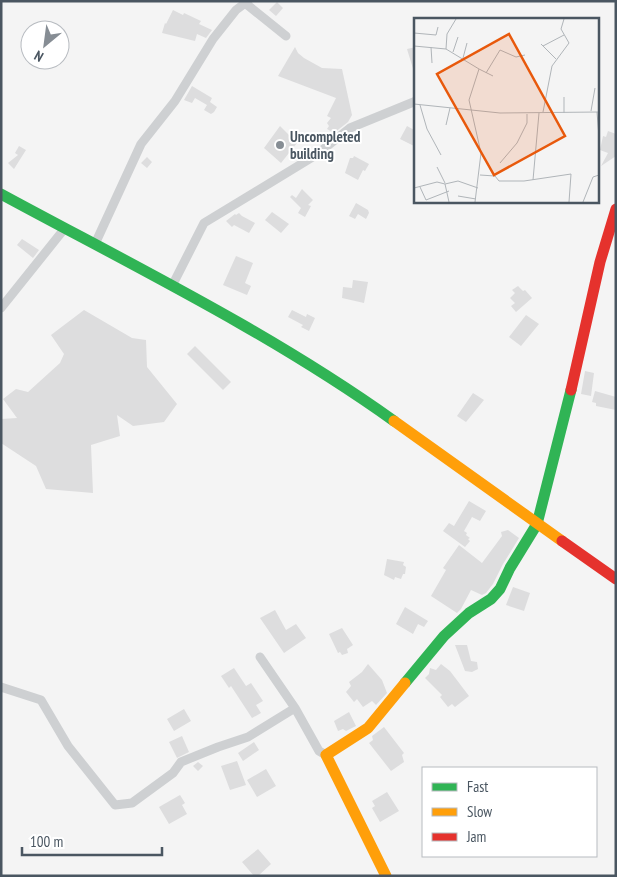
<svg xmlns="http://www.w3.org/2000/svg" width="617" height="877" font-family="'PT Sans Narrow',sans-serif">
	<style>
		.building { fill: #ddddde }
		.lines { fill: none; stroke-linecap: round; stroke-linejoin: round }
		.street { stroke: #ced0d2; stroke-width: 9 }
		.fast { stroke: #30b455; stroke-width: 11 }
		.slow { stroke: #ff9f0a; stroke-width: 11 }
		.jam { stroke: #e5322d; stroke-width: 11 }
		.poi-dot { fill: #868d94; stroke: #fff; stroke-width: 2 }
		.labels { text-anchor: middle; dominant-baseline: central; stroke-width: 4; stroke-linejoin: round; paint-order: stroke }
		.poi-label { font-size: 15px; font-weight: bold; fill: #4a5661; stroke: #fff; text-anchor: start }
		.inset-road { fill: none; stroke: #b0b5b9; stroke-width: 1 }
		.view { fill: #e8590c; fill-opacity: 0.15; stroke: #e8590c; stroke-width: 2.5 }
		.inset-edge { fill: none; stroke: #4a5661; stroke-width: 2.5 }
	</style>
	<rect width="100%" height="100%" fill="#f4f4f4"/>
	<path class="building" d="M277 2 283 8 276 16 269 10Z
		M173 10 183 15 184 13 201 21 199 24 212 30 206 38 197 34 195 41 162 33 165 23 166 24Z
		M295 47 298 53 304 58 322 68 342 69 352 115 348 122 334 133 327 129 329 126 327 123 331 118 327 116 336 98 278 76Z
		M416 47V72H414L407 49Z
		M192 86 212 98 210 102 217 107 214 112 211 114 204 110 207 105 195 98 192 103 184 100Z
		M280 126 297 143 281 163 264 148Z
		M407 126 416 131V147L400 139Z
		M608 131 616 134V156L601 166 608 153 600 150 603 136 606 137Z
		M19 146 26 150 14 169 8 163 18 155 15 153Z
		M354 156 369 164 365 171 363 170 358 180 345 173 350 158H353Z
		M147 157 152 162 147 168 141 163Z
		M302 189 313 200 308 205 311 206 305 217 298 213 301 208 290 197 292 195 296 198Z
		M356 203 368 210 369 213 366 219 358 214 355 219 349 216Z
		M272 212 289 224 281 233 265 220Z
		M239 213 242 216 255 223 249 233 234 225 232 227 226 221 235 214 236 215Z
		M22 239 39 250 33 258 17 245Z
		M236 256 253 263 245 283 251 286 247 295 223 285Z
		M353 280 368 282 364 303 342 298 343 287 352 288Z
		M518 286 523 291 525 290 532 298 516 312 511 306 515 303 510 298 515 293 512 290Z
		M84 310 132 338 146 340 147 367 177 404 164 422 133 426 117 415 120 436 91 445 93 493 46 489 36 466 1 443V419L17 418 3 399 16 389 28 392 60 363 64 354 51 335Z
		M292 310 306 317 307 314 315 318 309 331 301 327 303 325 288 317Z
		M526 315 539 324 521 346 509 337Z
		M195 346 231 382 223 390 187 354Z
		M585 371 594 373 591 396 581 394Z
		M595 391 616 397V410L596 406V403L592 402Z
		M473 393 484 400 466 422 457 416Z
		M469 501 486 511 480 521 472 517 464 531 467 533 466 535 470 538 468 539 470 541 465 547 443 531 449 523 454 526Z
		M508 530 519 538 503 564 493 584 486 593 482 595 471 590 461 609 457 613 431 596 446 570 443 568 459 545 482 563 502 536 501 532Z
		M387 559 404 562 403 565 406 567 405 574H403L401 579 395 577 394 580 384 575Z
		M513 587 530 593 524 611 506 605Z
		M405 607 428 621 424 627 418 624 413 634 396 624Z
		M275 610 286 630 296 624 306 638 284 653 260 618Z
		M342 628 353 645 347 649 348 653 342 655 340 652 338 653 329 634Z
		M455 645H467L471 661 477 662 478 669 472 672 465 671Z
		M368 664 382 680 387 693 376 705 372 701 363 707 357 699 354 702 346 692 351 686 349 682 362 672Z
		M441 664 450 671 469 696 455 707 452 704 448 707 440 697 442 695 425 678 429 674 430 668 436 670Z
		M234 668 246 686 251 683 263 701 256 705 261 713 252 718 231 686 229 688 221 676Z
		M184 709 191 721 174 731 167 719Z
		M349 712 356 726 346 731 343 729 338 731 334 721Z
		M384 727 404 753 402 755 404 762 391 771 369 743 373 740 372 736Z
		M182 736 189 752 177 758 169 742Z
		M254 742 259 750 243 761 238 753Z
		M237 761 246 785 230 790 221 766Z
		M198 762 203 766 198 771 193 766Z
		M266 769 276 786 257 797 247 780Z
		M387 792 399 811 380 822 372 808 375 806 372 801Z
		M180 795 185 803 182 805 187 814 169 824 159 807Z
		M258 849 271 864 258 876H254L242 862Z"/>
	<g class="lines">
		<path class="street" d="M245 3 286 36
			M95 244 141 144 175 101 213 39 236 10 248 1
			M172 286 204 223 316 155 350 128 416 101
			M1 308 65 228
			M260 657 295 708 319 751 326 755
			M1 687 41 700 68 746 115 805 132 803 173 773 181 762 218 747 248 737 295 708"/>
		<path class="fast" d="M1 194C134 266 271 333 394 421
			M405 683 444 636 469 613 491 599 500 589 510 568 537 524 571 390"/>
		<path class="slow" d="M394 421 562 541
			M386 876 326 755 368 728 405 683"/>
		<path class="jam" d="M571 390 600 262 616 209
			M562 541 616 579"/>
	</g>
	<circle class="poi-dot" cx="280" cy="145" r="5"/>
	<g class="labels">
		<g class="poi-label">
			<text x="290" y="136">Uncompleted<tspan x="290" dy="17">building</tspan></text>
		</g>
	</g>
	<g transform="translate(414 18)">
		<rect width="185" height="185" fill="#f4f4f4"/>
		<path class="inset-road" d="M0 15 22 17 24 9M127 26 142 41M0 28 32 31 65 51 55 82 67 135 61 184M129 28 150 17M17 29 18 45M32 31 33 16 42 1M39 34 44 19M49 40 53 25M65 51 79 58M72 55 86 32 102 39 111 37M0 86 86 95 185 94M6 87 13 111 27 137M177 93 181 70M129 94 138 48 155 25 147 11 150 1M183 94 185 119M150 95V79M32 107 36 90M86 145 103 125 113 105V96M23 149 31 165M66 157 81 158 85 163H110L157 156M119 162 125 95M31 166 35 184M6 169 12 182 35 173M0 170 23 164 31 166 44 163 64 170M44 178 62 181M155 184 157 156M169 184 179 159 185 157"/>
		<path class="view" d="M95 16 151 118 80 157 23 56Z"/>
		<rect width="185" height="185" class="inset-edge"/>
	</g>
	<rect width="617" height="877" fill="none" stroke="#4a5661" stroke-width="5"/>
	<rect x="422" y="767" width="175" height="90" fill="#ffffff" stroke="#b7bbc0"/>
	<rect x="432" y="783" width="25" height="8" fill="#30b455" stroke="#b7bbc0"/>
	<text x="467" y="792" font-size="15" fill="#4a5661">Fast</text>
	<rect x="432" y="808" width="25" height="8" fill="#ff9f0a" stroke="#b7bbc0"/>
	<text x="467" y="817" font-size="15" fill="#4a5661">Slow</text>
	<rect x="432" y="833" width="25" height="8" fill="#e5322d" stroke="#b7bbc0"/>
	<text x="467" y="842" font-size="15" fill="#4a5661">Jam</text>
	<g transform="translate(45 45) rotate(209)"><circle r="24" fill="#ffffff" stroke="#b7bbc0"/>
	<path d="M0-4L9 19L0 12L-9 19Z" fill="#868d94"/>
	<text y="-8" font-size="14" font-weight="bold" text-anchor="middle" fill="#4a5661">N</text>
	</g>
	<path d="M22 847v8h140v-8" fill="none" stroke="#4a5661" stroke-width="2.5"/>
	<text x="30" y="847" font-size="15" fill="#4a5661" stroke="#ffffff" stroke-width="4" paint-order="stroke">100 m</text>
</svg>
